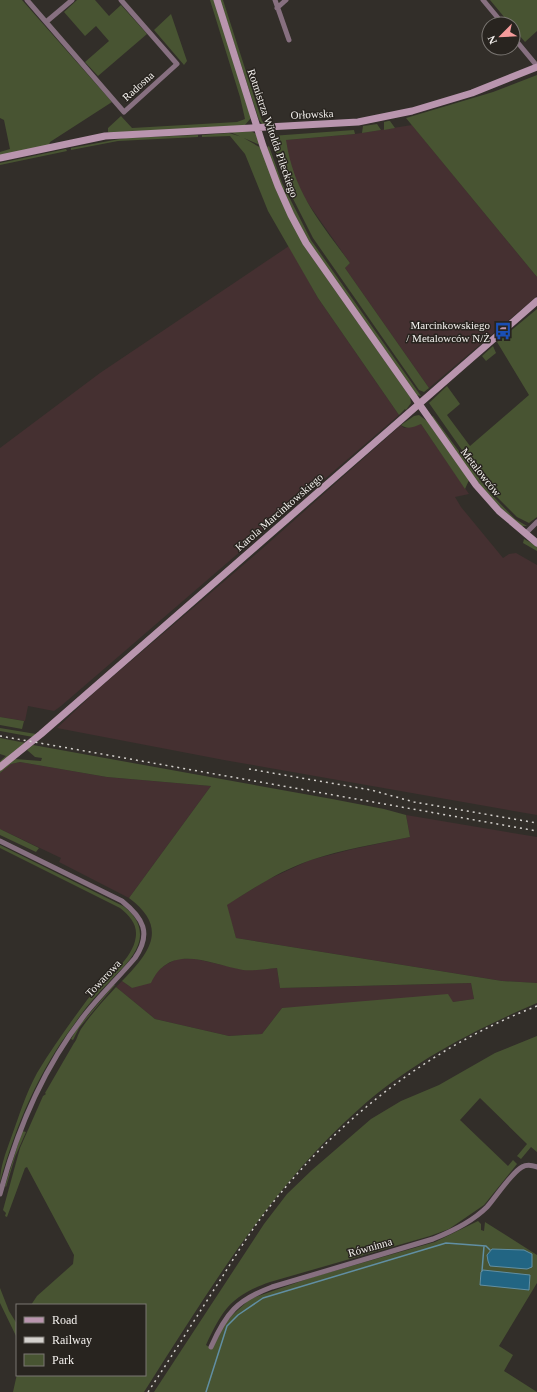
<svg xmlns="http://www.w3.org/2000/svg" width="537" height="1392" font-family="Georgia,serif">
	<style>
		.industrial { fill: #453031 }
		.green { fill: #485432 }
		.water { fill: #226583; stroke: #618fa3 }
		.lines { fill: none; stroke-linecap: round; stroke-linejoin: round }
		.stream { stroke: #618fa3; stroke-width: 1.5 }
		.street { stroke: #877080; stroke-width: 5 }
		.secondary { stroke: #b995ae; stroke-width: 7 }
		.rail { stroke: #d4d1cd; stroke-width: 1.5; stroke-dasharray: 2 4; stroke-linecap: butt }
		.labels { text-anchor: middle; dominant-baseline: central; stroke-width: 3; stroke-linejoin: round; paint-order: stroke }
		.street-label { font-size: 11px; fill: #f4f1ee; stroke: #28241f }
		.poi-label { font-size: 11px; fill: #f4f1ee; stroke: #28241f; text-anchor: end }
	</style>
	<rect width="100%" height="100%" fill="#322e29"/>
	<path class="industrial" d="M412 125 537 277V296L429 388 345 268 350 263 305 199 292 171 285 140 355 134Z
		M289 246 318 298 399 415 61 706 54 711 28 706 25 721 0 717V448L100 373Z
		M421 424 469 494 455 497 461 507 503 558 509 554 516 553 537 565V815L224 760 57 728 96 691 263 548 401 425 404 428Z
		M20 762 107 777 211 786 129 898 59 862 61 858 0 829V773L11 764Z
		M406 815 537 837V983L502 981 236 938 226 905 267 880 310 860 353 849 410 837Z
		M177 959H196L245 970 277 968 280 988 471 983 474 999 453 1002 282 1008 262 1034 229 1036 155 1019 116 987 122 981 132 988 167 964Z"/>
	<path class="green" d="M0 0H22L112 102 50 142 49 145 0 156V152L10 149 4 120 0 118Z
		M77 0H95L109 16 121 5 147 34 98 76 85 62 109 41 96 26 85 36 64 12Z
		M210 0H214L251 118 244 126 110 133 108 132V128L121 116 132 128 237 122 245 119 240 97Z
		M220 0H223L262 121 268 125H263L259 120Z
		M490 0H537V31L525 42 513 28V24H510Z
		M171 14 187 61 184 65 154 30Z
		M537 75V277L406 118 493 92Z
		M388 121H390L395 128 384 130V122Z
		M377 124 381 130 362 133 363 126Z
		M354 130 355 134 286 140C294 193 320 222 350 263L345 268 429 388 424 392 419 390 313 238 285 183 271 139V136Z
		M251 131 256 134 260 145 230 132Z
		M229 133 242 137 261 148 277 192 306 249 410 397 411 403 406 410 405 409 399 415 318 298 268 211 245 154 230 136 202 137V135Z
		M198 135V137L118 141 71 150V148L125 138Z
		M269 146 282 183 311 240 421 396 416 395 308 241 279 184 267 147Z
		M66 149 67 151 0 165V163Z
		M537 309V517L529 523 517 517 490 490 429 403 447 386 460 404 447 415 470 446 529 395 497 342Z
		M493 346 496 353 486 361 482 356Z
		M419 415 427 421 469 480 465 489 421 424C414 427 408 430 401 425L414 416Z
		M433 416 489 492 515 519 527 526H521C484 496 458 456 431 417Z
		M524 539 537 546V551L523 543Z
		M0 717 24 721 22 729 0 725Z
		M0 728 36 734 33 737 0 731Z
		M0 738 26 743 0 764V761L6 756 0 754Z
		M33 745 332 799 384 809 406 815 410 837C377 844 343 849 311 860 281 870 254 888 227 905L236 938 502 981 537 983V1003C474 1030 410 1063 359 1109 269 1189 208 1292 144 1392H13L17 1374 145 1375V1305H31L37 1296 73 1264 74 1255 27 1167 25 1168 7 1217 5 1216 6 1213 3 1210 20 1148 43 1096 46 1094 45 1093 74 1043C76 1042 78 1034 81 1029 91 1014 104 1000 116 987L155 1019 229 1036 262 1034 282 1008 448 994 453 1002 474 999 471 983 280 988 277 968C266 969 254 971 243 970 210 964 170 942 151 983L132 988 122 981C150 952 169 928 129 898L211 786 107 777 20 762 11 764 0 773V770L15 759 41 761 42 758 35 757 27 750Z
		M0 829 39 848 36 852 0 835Z
		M0 845 123 906C136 915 144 929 138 945 133 959 120 970 110 981 97 994 85 1008 75 1023 39 1070 16 1125 0 1182 0 1167 6 1152 11 1138 19 1116 26 1093 37 1073 52 1048 70 1023 87 1000 101 983 130 962 135 941 139 926 131 917 120 908L0 848Z
		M114 985H115L79 1028 73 1040 71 1039 78 1027Z
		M537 1036V1160V1152L531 1147 521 1159 517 1156 527 1144 480 1098 460 1120 508 1166 513 1160 517 1164 484 1205 449 1229 430 1236 270 1282C231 1296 223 1309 206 1345L212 1349 227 1320 250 1299 313 1277 435 1242 478 1221 481 1224V1230L484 1231 485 1222 537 1255V1283L499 1346 513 1355 504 1371 537 1392H154L264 1224 287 1194 312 1170 371 1119 401 1101 439 1085 495 1053Z
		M22 1131 26 1132 15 1157 6 1187 5 1186Z
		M0 1288 9 1311 17 1324V1338L0 1303Z"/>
	<path class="water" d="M492 1249 524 1250 532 1254V1267L527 1269 490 1266 488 1261 487 1255Z
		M483 1270 530 1275 529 1290 480 1285 481 1272Z"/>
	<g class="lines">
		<path class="stream" d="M482 1271 484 1246
			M206 1392 227 1326 238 1315 263 1298 446 1243 486 1246 490 1250"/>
		<path class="street" d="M27 0 124 112 177 64 121 0
			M275 0 289 40
			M483 0 503 24
			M277 8 286 0
			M46 22 72 0
			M513 37 537 66
			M525 534 537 522
			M0 841 122 901C143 918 152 933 135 958 118 978 99 996 83 1017 42 1070 17 1130 0 1194
			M211 1347C226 1313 237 1300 272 1287L433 1239C453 1231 472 1222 487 1207 496 1197 511 1173 522 1167 527 1164 532 1165 537 1167"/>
		<path class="secondary" d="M217 0 263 146 278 186 291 215 306 243 476 485 499 511 537 543
			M0 158 105 136 358 122 412 111 472 93 537 67
			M0 767 41 734 537 301"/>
		<path class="rail" d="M0 736 537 831
			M249 769 371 790 414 802 537 823
			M148 1392C172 1356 195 1319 219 1282 233 1260 247 1236 264 1214 334 1122 428 1048 537 1006"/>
	</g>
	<defs>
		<g id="bus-bare" transform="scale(1.38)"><path d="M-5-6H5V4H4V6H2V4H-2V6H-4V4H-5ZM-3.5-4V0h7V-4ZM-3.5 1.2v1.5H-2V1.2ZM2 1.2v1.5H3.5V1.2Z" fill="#1a4fb4" stroke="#28241f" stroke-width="2.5" paint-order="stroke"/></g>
	</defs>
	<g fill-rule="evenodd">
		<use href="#bus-bare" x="503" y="331"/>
	</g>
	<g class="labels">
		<g class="street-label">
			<text transform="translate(138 86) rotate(-42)">Radosna</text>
			<text transform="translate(312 114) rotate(-3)">Orłowska</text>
			<text transform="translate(273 133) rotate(71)">Rotmistrza Witolda Pileckiego</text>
			<text transform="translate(481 472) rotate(52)">Metalowców</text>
			<text transform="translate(279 512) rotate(-41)">Karola Marcinkowskiego</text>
			<text transform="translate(103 978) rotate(-47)">Towarowa</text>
			<text transform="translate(370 1247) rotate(-16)">Równinna</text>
		</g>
		<g class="poi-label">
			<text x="490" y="325">Marcinkowskiego<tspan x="490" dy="13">/ Metalowców N/Ż</tspan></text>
		</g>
	</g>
	<rect x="16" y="1304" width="130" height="72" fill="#28241f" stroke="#7a7672"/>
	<rect x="24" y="1317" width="20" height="6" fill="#b995ae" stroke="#7a7672"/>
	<text x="52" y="1324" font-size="12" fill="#f4f1ee">Road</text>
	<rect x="24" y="1337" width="20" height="6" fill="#d4d1cd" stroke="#7a7672"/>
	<text x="52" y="1344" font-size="12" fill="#f4f1ee">Railway</text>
	<rect x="24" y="1354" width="20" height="12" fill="#485432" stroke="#7a7672"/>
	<text x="52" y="1364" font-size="12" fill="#f4f1ee">Park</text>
	<g transform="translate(501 36) rotate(246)"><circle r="19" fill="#28241f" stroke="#7a7672"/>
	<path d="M0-3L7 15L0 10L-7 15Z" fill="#f59b9b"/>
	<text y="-6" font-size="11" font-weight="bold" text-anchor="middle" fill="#f4f1ee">N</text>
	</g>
</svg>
